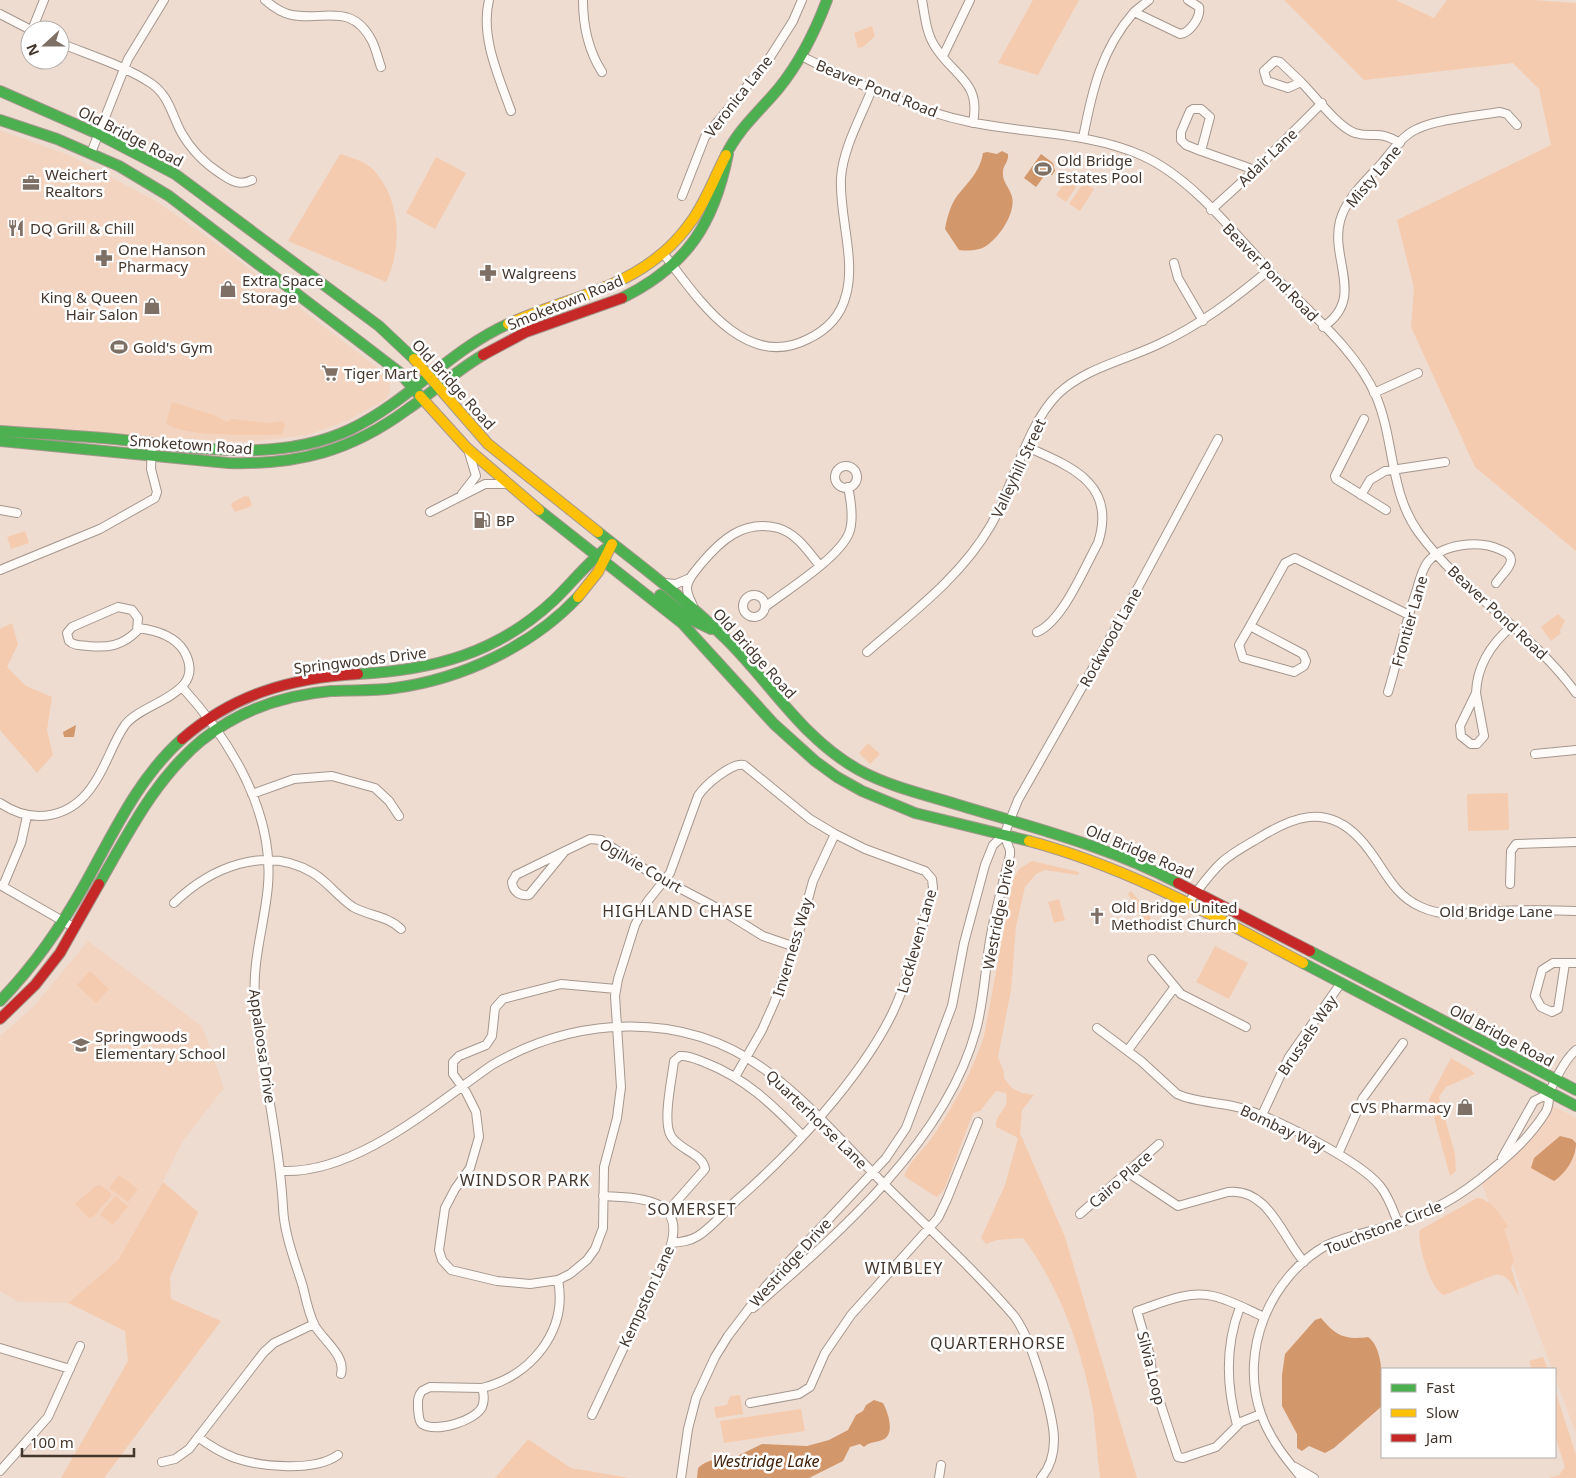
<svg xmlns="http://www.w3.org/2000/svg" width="1576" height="1478" font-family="'Noto Sans',sans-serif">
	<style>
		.built { fill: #f3d4c0 }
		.green { fill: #f5cbaf }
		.water { fill: #d3976c }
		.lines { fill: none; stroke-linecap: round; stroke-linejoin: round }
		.street-casing { stroke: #a5978e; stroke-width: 10 }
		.fast-casing { stroke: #a5978e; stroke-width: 12 }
		.slow-casing { stroke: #a5978e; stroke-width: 12 }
		.jam-casing { stroke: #a5978e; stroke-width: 12 }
		.street { stroke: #fdfaf8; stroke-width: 8 }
		.fast { stroke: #4caf50; stroke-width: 10 }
		.slow { stroke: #ffc107; stroke-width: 10 }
		.jam { stroke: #c62828; stroke-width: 10 }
		.labels { text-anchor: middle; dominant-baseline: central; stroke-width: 5; stroke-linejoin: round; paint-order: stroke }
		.street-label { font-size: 15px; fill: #43362d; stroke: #fff }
		.poi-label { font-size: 15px; fill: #43362d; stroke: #fff; text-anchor: start }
		.neighbourhood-label { font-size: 16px; letter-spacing: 1px; fill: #43362d; stroke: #fff }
		.water-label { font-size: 16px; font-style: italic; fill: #42220a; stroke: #fff }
	</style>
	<rect width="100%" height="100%" fill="#efdcd0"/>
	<path class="built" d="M0 130 71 156 156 201 213 241 378 368 390 383V393L385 400 347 421 307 435 249 442 137 436 0 425Z
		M88 941 202 1026 224 1088 182 1142 163 1182 118 1260 68 1303 18 1302 0 1291V1036L33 1007Z
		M1550 1104 1576 1118V1434L1555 1377V1369H1552L1480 1179 1517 1148Z"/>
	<path class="green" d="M1033 0H1079L1038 75 998 63Z
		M1284 0H1396L1434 18 1447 0H1533L1576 3V551L1475 467 1411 327 1414 288 1397 220 1551 145 1539 89 1513 63 1364 80Z
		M872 26 875 36 863 47 858 48 854 33Z
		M340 154C353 158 369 162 377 174 401 204 402 249 386 282L288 241Z
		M436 157 466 173 435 229 406 213Z
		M1071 173 1081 180 1066 202 1056 195Z
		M1084 182 1094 189 1080 211 1069 204Z
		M172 402 214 415 227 422 232 419 268 423 283 421 285 426 281 435C256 434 182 438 166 423Z
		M245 496 249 497 252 505 250 507 235 512 231 505 233 502Z
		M25 531 29 543 11 549 7 537Z
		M1558 614 1565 621 1560 630 1561 633 1551 641 1541 627Z
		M12 623 18 644 7 667 26 686 52 697 47 730 53 755 37 773 0 730V629Z
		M868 743 880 754 870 764 859 753Z
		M1508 793 1509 830 1468 831 1467 794Z
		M1032 861 1079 872 1078 875 1045 870 1036 874 1025 887 1016 927 1011 990 998 1057 1004 1072V1078L1012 1088 1022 1093 1034 1095 1022 1110 1020 1133 1065 1237 1137 1478H1100C1097 1455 1096 1432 1093 1410 1082 1349 1060 1287 1023 1238L997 1240 986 1244 981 1238 1005 1185 1018 1138 996 1127C995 1112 1010 1111 1006 1093L996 1091 980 1111 973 1113 944 1190 937 1197 933 1195 904 1176C909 1162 922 1151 931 1139 953 1107 972 1073 984 1036L1013 880 1019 869Z
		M1131 891 1150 914 1151 919 1143 926 1136 907 1128 894Z
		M1059 899 1065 920 1054 923 1048 902Z
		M1215 946 1248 963 1229 999 1196 982Z
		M90 971 109 989 96 1003 77 985Z
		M1451 1058 1470 1069 1475 1074 1446 1087 1439 1097 1455 1154 1456 1171 1450 1176 1429 1099Z
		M119 1175 138 1189 128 1202 109 1188Z
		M163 1182 198 1212 170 1277 171 1299 221 1321 104 1478H61L128 1361 125 1331 68 1303 118 1260Z
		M100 1185 111 1193V1196L93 1217 89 1218 75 1204 96 1186Z
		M115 1196 128 1206 113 1225 100 1215Z
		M1477 1198C1490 1198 1503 1217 1508 1227L1504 1229 1514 1260 1511 1267 1519 1296C1512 1286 1509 1273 1494 1275L1444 1295C1431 1292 1416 1241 1420 1230Z
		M1543 1357 1548 1369H1532L1529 1361Z
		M1555 1390 1576 1455V1478H1548L1559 1475 1565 1467 1555 1436Z
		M740 1395 743 1414 716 1418 714 1407 727 1405 730 1396Z
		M801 1409 805 1431 724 1443 720 1421Z
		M528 1439 571 1468 630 1478H495Z"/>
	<path class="water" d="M1002 151 1008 154C1009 162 1003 165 1003 172 1002 182 1010 188 1012 197 1016 213 999 238 986 246 978 251 967 251 959 250L945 229C947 218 950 206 957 196 968 182 980 172 983 153L987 152 997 154Z
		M1041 154 1053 163 1055 171 1052 175H1045L1036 187 1024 178Z
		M76 725 74 737H64L63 732Z
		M1560 1136 1572 1139 1576 1143C1576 1158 1566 1173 1554 1181L1531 1168 1534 1158Z
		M1321 1318C1336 1336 1345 1340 1368 1337 1385 1349 1382 1387 1382 1406L1334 1448 1325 1453 1309 1446 1302 1451 1297 1448V1434L1282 1406V1375L1285 1354 1315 1320Z
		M874 1400 883 1403C888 1412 896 1435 882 1440 875 1443 871 1441 864 1447L860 1444 850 1447 843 1461 809 1478H697L698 1468C707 1459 720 1459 731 1455L735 1457 762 1444 807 1446 829 1440 848 1430 856 1415 863 1411 866 1405Z"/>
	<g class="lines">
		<g class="street-casing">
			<path id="street" d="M265 0C273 7 281 13 292 15 324 21 352 2 372 41 376 49 378 59 381 67
				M489 0C480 37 499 77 511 111
				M583 0C583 26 588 50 602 72
				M922 0C925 16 926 34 936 48 956 78 981 82 973 123
				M1149 0 1134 12 1180 34C1190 33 1201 17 1199 7L1188 0
				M0 14 31 30
				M32 30 44 0
				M60 43C89 55 126 66 152 84 169 96 172 115 181 132 191 150 204 163 221 174 231 181 240 186 252 180
				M801 56C855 82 911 110 970 122 1028 134 1089 132 1143 156 1195 180 1237 237 1276 278 1311 314 1356 350 1376 396 1395 441 1389 492 1419 533 1463 593 1532 632 1576 693
				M943 56 970 0
				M1275 61 1280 62 1301 82 1288 88 1267 81 1264 71Z
				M1301 82C1315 96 1338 127 1355 133 1375 139 1377 129 1400 143
				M1193 109H1201L1210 117 1201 151 1186 145 1181 140V132L1190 111Z
				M1083 138C1092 91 1101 50 1134 12
				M1201 151 1255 170
				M91 153 128 59 164 0
				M682 196 705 137 767 62 793 21 802 0
				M1211 210 1255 170 1322 103
				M663 253C697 297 744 372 808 339 827 330 841 315 846 295 856 260 839 215 841 178 843 148 861 117 872 89
				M1174 263 1178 278 1203 321
				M1323 327C1366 298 1330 260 1340 221 1346 198 1366 181 1382 163 1392 151 1403 135 1417 129 1437 119 1477 116 1500 112L1507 114 1517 125
				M1374 393 1418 373
				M1364 419 1335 476 1336 479 1386 510
				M1027 447C1072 467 1117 484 1098 543 1084 568 1063 621 1037 632
				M835 477a11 11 0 1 1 22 0a11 11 0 1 1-22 0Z
				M462 494 476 476 468 449
				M1361 495 1370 480 1385 471 1445 462
				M0 510 17 513
				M430 512 485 484H507
				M0 570 100 529 155 498 157 492 151 469 152 443
				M664 583 676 584 690 578
				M743 606a11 11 0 1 1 22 0a11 11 0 1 1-22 0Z
				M693 606C691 601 687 595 687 588 687 579 695 572 700 565 720 541 743 519 778 528 796 533 808 551 820 566
				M118 607 132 610 138 618 137 631C122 646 108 648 88 646 81 645 74 646 69 641L67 633 72 627Z
				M765 607C787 590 839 558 849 533 854 520 851 501 848 487
				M1250 626 1285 563 1295 558 1409 615
				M1250 626 1303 654 1306 661 1304 666 1294 672 1243 658 1239 645Z
				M867 652C912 613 961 577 991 525 1014 485 1026 426 1058 394 1085 368 1126 360 1159 344 1200 325 1234 299 1269 270
				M182 687C230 740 274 811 268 885 265 923 252 960 255 998 261 1068 279 1136 283 1207 284 1234 295 1261 303 1287 306 1300 309 1315 315 1326 324 1341 346 1356 341 1374
				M1388 692C1398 659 1405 625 1416 592 1419 583 1421 572 1427 563 1442 543 1480 540 1501 550 1506 552 1511 555 1511 560 1511 567 1500 577 1496 583
				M1476 693 1484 736 1477 744H1471L1461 736 1460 726Z
				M1476 693C1477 666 1492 643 1512 626
				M1535 754 1576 750
				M252 794 294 779 332 776 375 788 389 801 399 816
				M0 803C34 826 73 818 95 782 107 764 113 742 125 725 143 701 209 695 184 651 174 635 155 630 138 628
				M1004 835 1018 800 1127 608 1218 439
				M565 851 590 839 601 840 649 872 721 910 763 936 795 947
				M565 851 529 895C520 896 513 892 512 882L516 875Z
				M1510 884 1511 851 1516 844 1576 842
				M0 885 75 928
				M3 886 21 843 27 816
				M174 903C210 868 265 844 313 873 328 882 338 897 353 907 369 916 388 916 401 929
				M1188 903C1199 889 1209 874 1222 862 1232 853 1245 846 1257 839 1292 817 1326 803 1359 838 1382 861 1389 893 1421 907 1447 919 1473 912 1500 911 1525 910 1551 910 1576 911
				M1152 959 1181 994 1246 1027
				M1553 963H1565L1558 1009 1552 1012 1541 1007 1535 996 1542 970Z
				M1565 963H1576
				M616 989 561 984 503 999 495 1008 492 1036 486 1045 459 1056 453 1062V1074L466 1092 476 1112 479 1137 470 1168 455 1189 445 1208 439 1250 442 1260 451 1270 497 1281 530 1284 558 1280 570 1274 587 1260 595 1249 603 1228 604 1167 617 1118 621 1087 615 996 618 979 635 925 647 902 670 873 698 796C705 785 732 762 744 765L810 819 835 834 865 849 925 871 932 879 933 888C921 930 911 974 892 1014 860 1079 791 1153 737 1200 724 1212 712 1227 698 1236 690 1241 682 1242 672 1243
				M1097 1028 1141 1061 1177 1094C1196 1103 1221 1102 1241 1108 1273 1117 1359 1160 1380 1186 1389 1197 1393 1210 1398 1223
				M1128 1050 1174 988
				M735 1077 762 1030 774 1003 795 947 813 881 835 834
				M1262 1115 1289 1057 1341 983
				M1338 1154 1363 1098 1403 1043
				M1502 1158 1534 1101 1550 1093
				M282 1171C356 1174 433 1106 492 1065 576 1016 683 1010 764 1069 807 1100 842 1142 879 1179 924 1224 973 1268 1015 1317 1029 1338 1035 1360 1043 1385 1051 1415 1064 1451 1041 1478
				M1127 1172 1178 1206 1228 1192C1268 1187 1283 1238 1304 1262
				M668 1211 705 1169C703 1153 676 1149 670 1134 663 1118 672 1079 674 1061L680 1056C689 1055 698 1060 706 1063 745 1078 773 1105 802 1135
				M1080 1214 1159 1144
				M753 1308C837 1235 946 1141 976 1030 984 1001 985 970 990 940 995 912 1003 883 1010 855V850L1004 835
				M0 1348 70 1369
				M430 1387 482 1388C484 1394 485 1400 482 1407 475 1421 436 1433 422 1424 418 1420 419 1414 418 1409 418 1402 417 1397 422 1391Z
				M482 1388C531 1376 568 1331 558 1280
				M750 1403 799 1394 810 1387 825 1353 851 1315 938 1218 947 1199 978 1122
				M1261 1414 1241 1422 1216 1447 1183 1458 1178 1457 1153 1381 1150 1356 1137 1311C1161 1303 1188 1290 1213 1296 1231 1300 1248 1310 1264 1317
				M592 1415 669 1251C688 1198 642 1198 603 1196
				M1237 1425C1226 1385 1225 1346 1240 1307
				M198 1437C210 1446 222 1453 235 1458 262 1467 314 1472 338 1455
				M162 1462 175 1459 189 1449 264 1352 274 1343 314 1324
				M1295 1467 1314 1478
				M0 1471 48 1417 80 1346
				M681 1478 688 1429 696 1398 715 1357 728 1336 766 1286 886 1158 906 1128 952 1006 964 943 985 865 993 845 1004 835
				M939 1478 941 1465
				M1302 1478C1285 1458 1270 1439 1261 1414 1239 1352 1269 1277 1327 1245 1346 1236 1365 1233 1385 1227 1419 1218 1451 1202 1479 1180 1504 1160 1528 1140 1545 1113 1550 1106 1548 1099 1550 1091 1556 1078 1565 1059 1576 1050"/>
		</g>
		<g class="fast-casing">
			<path id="fast" d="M0 91 98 134 175 174 379 326 414 359
				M0 120 57 139 119 166 169 196 399 372 420 396
				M726 155C739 128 760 111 779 88 800 62 815 32 827 0
				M622 298C687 266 714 224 728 154
				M0 431C41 434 83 436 124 440 199 448 280 463 351 429 409 401 450 350 508 324
				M0 441 228 463C299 465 351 451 408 409 433 392 456 371 483 355
				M539 510 682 623 774 724 815 761 837 777 862 791 915 813 1029 841
				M598 532C642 567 688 601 728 641 772 685 803 739 859 770 890 787 927 795 962 806 1035 828 1110 847 1178 883
				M660 595 690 619 711 629
				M358 674C434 670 498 653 554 600 574 581 589 560 612 544
				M99 884C129 832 155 779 202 740 240 710 283 695 331 691 352 690 374 691 395 688 462 679 532 646 578 597
				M1310 951 1576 1090
				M1303 963 1576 1106
				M0 1001C34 966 61 927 85 884 113 834 138 778 182 739"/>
		</g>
		<g class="slow-casing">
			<path id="slow" d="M508 324C577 293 647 287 693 219 707 199 715 176 726 155
				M414 359 488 444 598 532
				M420 396 467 448 539 510
				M578 597 598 572 612 544
				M1029 841C1127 867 1214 916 1303 963"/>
		</g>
		<g class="jam-casing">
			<path id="jam" d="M483 355 526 332 622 298
				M182 739C234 694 291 678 358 674
				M1178 883 1310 951
				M0 1019 35 985 60 953 99 884"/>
		</g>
		<use href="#street" class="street"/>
		<use href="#fast" class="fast"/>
		<use href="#slow" class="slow"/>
		<use href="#jam" class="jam"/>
	</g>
	<defs>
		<g id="stadium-bare" transform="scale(1.35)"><path d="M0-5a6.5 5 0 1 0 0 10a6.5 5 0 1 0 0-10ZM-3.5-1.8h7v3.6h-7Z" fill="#7f7066" stroke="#fff" stroke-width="2.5" paint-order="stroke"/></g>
		<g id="office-bare" transform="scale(1.35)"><path d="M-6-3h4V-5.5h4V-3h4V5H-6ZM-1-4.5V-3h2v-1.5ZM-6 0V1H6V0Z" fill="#7f7066" stroke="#fff" stroke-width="2.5" paint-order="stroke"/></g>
		<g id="restaurant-bare" transform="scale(1.35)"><path d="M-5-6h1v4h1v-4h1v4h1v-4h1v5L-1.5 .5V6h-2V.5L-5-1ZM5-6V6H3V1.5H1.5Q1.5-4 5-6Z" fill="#7f7066" stroke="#fff" stroke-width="2.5" paint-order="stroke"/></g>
		<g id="pharmacy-bare" transform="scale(1.35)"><path d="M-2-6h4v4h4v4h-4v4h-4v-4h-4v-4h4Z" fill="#7f7066" stroke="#fff" stroke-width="2.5" paint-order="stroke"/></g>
		<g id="shop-bare" transform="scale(1.35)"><path d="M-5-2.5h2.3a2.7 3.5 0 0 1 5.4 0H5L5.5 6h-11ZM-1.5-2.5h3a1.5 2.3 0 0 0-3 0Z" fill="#7f7066" stroke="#fff" stroke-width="2.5" paint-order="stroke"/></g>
		<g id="supermarket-bare" transform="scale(1.35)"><path d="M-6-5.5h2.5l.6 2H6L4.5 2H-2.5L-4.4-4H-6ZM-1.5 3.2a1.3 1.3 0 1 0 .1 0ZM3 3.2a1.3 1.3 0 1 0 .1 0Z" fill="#7f7066" stroke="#fff" stroke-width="2.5" paint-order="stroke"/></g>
		<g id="fuel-bare" transform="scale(1.35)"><path d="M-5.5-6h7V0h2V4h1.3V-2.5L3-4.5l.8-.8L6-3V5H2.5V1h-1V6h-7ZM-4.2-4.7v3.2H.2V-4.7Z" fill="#7f7066" stroke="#fff" stroke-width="2.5" paint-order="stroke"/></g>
		<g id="church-bare" transform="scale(1.35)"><path d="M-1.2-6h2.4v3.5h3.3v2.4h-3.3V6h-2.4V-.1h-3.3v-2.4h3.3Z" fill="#7f7066" stroke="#fff" stroke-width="2.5" paint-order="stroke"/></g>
		<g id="school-bare" transform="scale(1.35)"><path d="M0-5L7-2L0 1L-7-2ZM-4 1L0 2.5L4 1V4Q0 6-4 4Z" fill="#7f7066" stroke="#fff" stroke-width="2.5" paint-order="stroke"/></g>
	</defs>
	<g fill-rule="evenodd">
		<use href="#stadium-bare" x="1043" y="169"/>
		<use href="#office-bare" x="31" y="183"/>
		<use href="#restaurant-bare" x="16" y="228"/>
		<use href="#pharmacy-bare" x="104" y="258"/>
		<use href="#pharmacy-bare" x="488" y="273"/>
		<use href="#shop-bare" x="228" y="289"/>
		<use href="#shop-bare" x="152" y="306"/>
		<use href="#stadium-bare" x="119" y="347"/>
		<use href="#supermarket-bare" x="330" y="373"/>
		<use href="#fuel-bare" x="482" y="520"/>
		<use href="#church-bare" x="1097" y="916"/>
		<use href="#school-bare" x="81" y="1045"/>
		<use href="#shop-bare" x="1465" y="1107"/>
	</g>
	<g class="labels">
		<g class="street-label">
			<text transform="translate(877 88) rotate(22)">Beaver Pond Road</text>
			<text transform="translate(738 96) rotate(-52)">Veronica Lane</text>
			<text transform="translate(131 136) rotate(27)">Old Bridge Road</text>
			<text transform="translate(1267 157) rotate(-44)">Adair Lane</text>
			<text transform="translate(1373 176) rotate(-50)">Misty Lane</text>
			<text transform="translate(1271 272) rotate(46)">Beaver Pond Road</text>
			<text transform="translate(565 302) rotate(-22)">Smoketown Road</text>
			<text transform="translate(454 384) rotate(48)">Old Bridge Road</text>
			<text transform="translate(191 444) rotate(4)">Smoketown Road</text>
			<text transform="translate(1018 468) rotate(-65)">Valleyhill Street</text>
			<text transform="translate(1498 612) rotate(43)">Beaver Pond Road</text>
			<text transform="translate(1409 621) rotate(-74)">Frontier Lane</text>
			<text transform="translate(1110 637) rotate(-61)">Rockwood Lane</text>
			<text transform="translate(755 653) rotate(48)">Old Bridge Road</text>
			<text transform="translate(360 660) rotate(-7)">Springwoods Drive</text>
			<text transform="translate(1140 851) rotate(23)">Old Bridge Road</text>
			<text transform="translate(641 865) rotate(30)">Ogilvie Court</text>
			<text x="1496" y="911">Old Bridge Lane</text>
			<text transform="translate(998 914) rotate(-79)">Westridge Drive</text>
			<text transform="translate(916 941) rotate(-74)">Lockleven Lane</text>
			<text transform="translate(792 947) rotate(-73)">Inverness Way</text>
			<text transform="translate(1307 1035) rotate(-56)">Brussels Way</text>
			<text transform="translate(1502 1035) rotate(28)">Old Bridge Road</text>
			<text transform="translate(263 1046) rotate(82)">Appaloosa Drive</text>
			<text transform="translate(817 1119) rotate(44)">Quarterhorse Lane</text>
			<text transform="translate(1283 1128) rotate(25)">Bombay Way</text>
			<text transform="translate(1120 1179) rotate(-41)">Cairo Place</text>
			<text transform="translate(1383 1227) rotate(-21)">Touchstone Circle</text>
			<text transform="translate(790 1262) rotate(-48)">Westridge Drive</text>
			<text transform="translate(646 1296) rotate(-65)">Kempston Lane</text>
			<text transform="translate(1152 1368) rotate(76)">Silvia Loop</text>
		</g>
		<g class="poi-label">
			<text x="1057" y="160">Old Bridge<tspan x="1057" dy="17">Estates Pool</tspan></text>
			<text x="45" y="174">Weichert<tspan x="45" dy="17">Realtors</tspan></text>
			<text x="30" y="228">DQ Grill &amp; Chill</text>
			<text x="118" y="249">One Hanson<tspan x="118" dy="17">Pharmacy</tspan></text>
			<text x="502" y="273">Walgreens</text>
			<text x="242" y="280">Extra Space<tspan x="242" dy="17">Storage</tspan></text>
			<text x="138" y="297" text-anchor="end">King &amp; Queen<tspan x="138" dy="17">Hair Salon</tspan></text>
			<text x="133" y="347">Gold's Gym</text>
			<text x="344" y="373">Tiger Mart</text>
			<text x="496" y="520">BP</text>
			<text x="1111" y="907">Old Bridge United<tspan x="1111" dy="17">Methodist Church</tspan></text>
			<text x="95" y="1036">Springwoods<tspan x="95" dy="17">Elementary School</tspan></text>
			<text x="1451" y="1107" text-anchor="end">CVS Pharmacy</text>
		</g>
		<g class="neighbourhood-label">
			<text x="678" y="911">HIGHLAND CHASE</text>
			<text x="525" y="1180">WINDSOR PARK</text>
			<text x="692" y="1209">SOMERSET</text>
			<text x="904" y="1268">WIMBLEY</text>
			<text x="998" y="1343">QUARTERHORSE</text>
		</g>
		<g class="water-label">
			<text x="766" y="1461">Westridge Lake</text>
		</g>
	</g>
	<rect x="1381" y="1368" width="175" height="90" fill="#ffffff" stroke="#b4afab"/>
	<rect x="1391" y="1384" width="25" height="8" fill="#4caf50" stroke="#b4afab"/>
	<text x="1426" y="1393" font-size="15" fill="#43362d">Fast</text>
	<rect x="1391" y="1409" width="25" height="8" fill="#ffc107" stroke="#b4afab"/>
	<text x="1426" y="1418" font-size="15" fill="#43362d">Slow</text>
	<rect x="1391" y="1434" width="25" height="8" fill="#c62828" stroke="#b4afab"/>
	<text x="1426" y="1443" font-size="15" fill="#43362d">Jam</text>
	<g transform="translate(45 45) rotate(249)"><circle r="24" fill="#ffffff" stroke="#b4afab"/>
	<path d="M0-4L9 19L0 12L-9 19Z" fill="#7f7066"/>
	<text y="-8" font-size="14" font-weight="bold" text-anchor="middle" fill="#43362d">N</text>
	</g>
	<path d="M22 1448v8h112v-8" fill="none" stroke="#43362d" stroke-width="2.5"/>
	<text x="30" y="1448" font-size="15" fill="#43362d" stroke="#ffffff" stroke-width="4" paint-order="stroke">100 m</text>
</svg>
